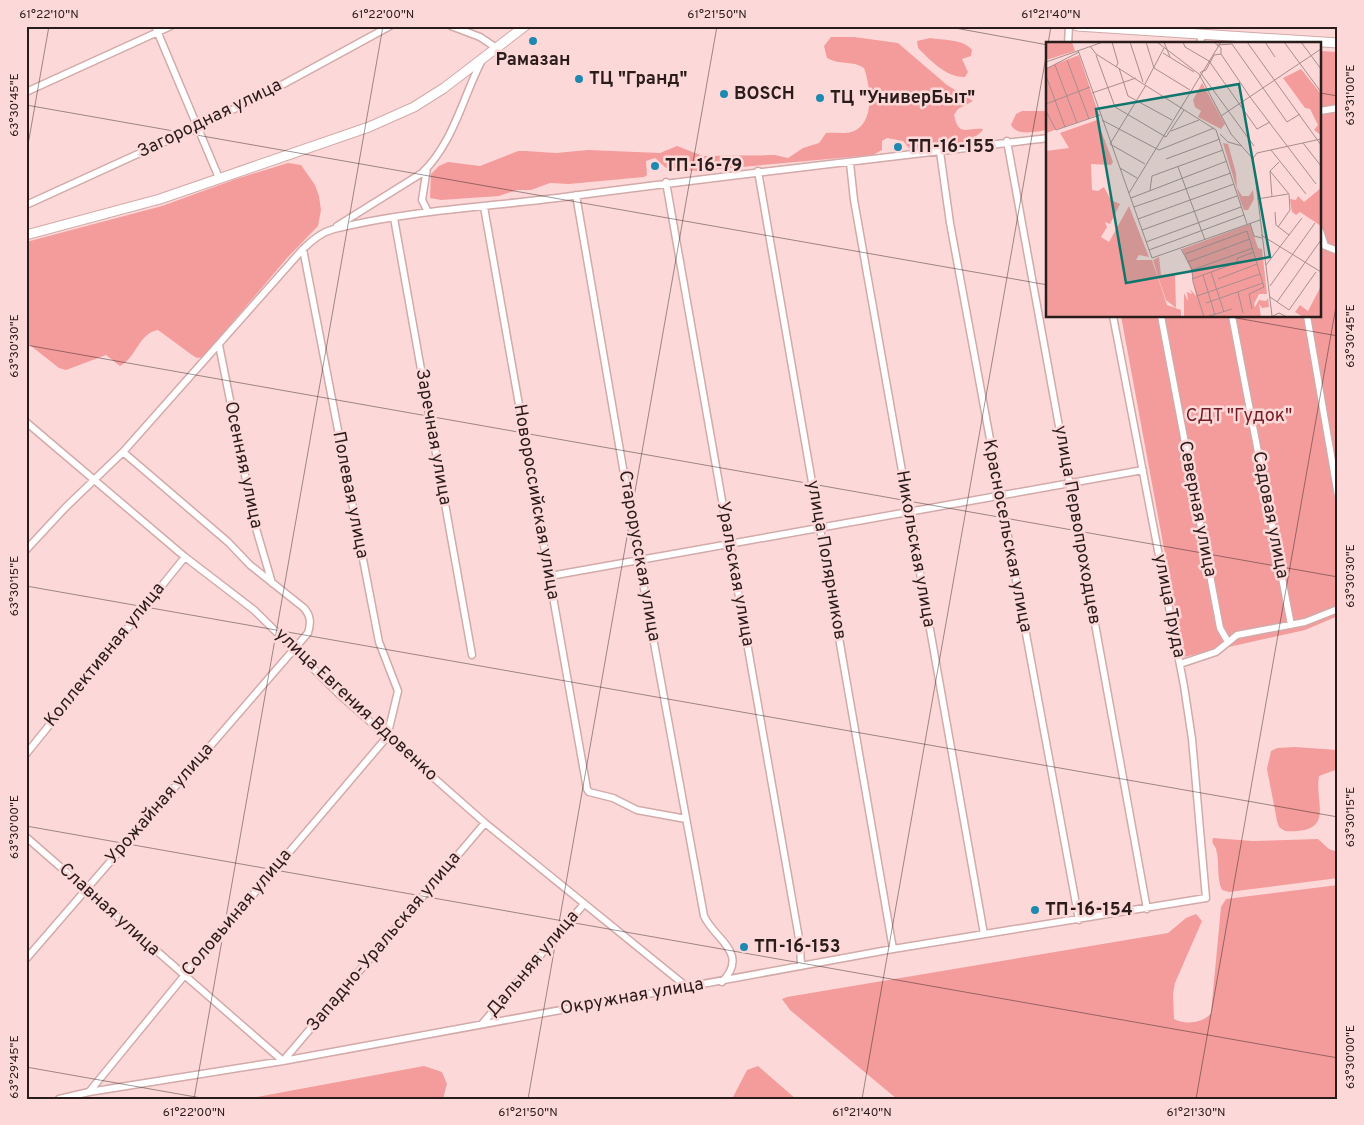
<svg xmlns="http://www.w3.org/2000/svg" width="1364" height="1125" font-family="Overpass,sans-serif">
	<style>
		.green { fill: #f49c9c }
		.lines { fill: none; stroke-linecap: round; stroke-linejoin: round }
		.minor-casing { stroke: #d3a9a9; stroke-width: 9 }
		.tertiary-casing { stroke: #d3a9a9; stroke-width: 11 }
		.secondary-casing { stroke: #d3a9a9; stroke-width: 11 }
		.minor { stroke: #fff; stroke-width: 6 }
		.tertiary { stroke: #fff; stroke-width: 9 }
		.secondary { stroke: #fff; stroke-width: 9 }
		.ticks { fill: none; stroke: #2b1c1c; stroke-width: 1; stroke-opacity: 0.45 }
		.poi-dot { fill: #1e88b0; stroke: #fcd9d8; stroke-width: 2 }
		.labels { text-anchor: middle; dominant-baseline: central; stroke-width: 5; stroke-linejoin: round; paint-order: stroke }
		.poi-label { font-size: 18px; font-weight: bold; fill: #2b1c1c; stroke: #fcd9d8; text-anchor: start }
		.street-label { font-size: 18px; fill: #2b1c1c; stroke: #fcd9d8 }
		.park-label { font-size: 18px; fill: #721a24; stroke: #fcd9d8 }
		.inset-road { fill: none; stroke: #a88d8d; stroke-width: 1 }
		.view { fill: #0f766e; fill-opacity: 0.15; stroke: #0f766e; stroke-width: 2.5 }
		.inset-edge { fill: none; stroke: #2b1c1c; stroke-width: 2.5 }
		.neatline { fill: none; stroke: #2b1c1c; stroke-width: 2 }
		.ticks-label { font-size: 12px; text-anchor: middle; fill: #2b1c1c }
	</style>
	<rect width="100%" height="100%" fill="#fcd9d8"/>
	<path class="green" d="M831 37H854L898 43 947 85 973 101 958 109 954 115C959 138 967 127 983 129L982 131C966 148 935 146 913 149L909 148 903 141 887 138 882 141V150L873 155 697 171 666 168 655 158 646 161 647 175 644 177 569 184 550 183 531 190H517L499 196 441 200 430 198 431 174 439 166 448 162 480 166 518 151H526L556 153 588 150 660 153 677 146 703 156 775 155 788 158 803 148 819 143 826 133C835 132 848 135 856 130 875 119 870 85 864 68 852 60 838 65 827 58L824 46Z
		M930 38C942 40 964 39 972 50L971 56 962 59 968 72 965 77C947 78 930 60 918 48L917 41Z
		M1320 51 1338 52V616L1305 630 1184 657 1121 316H1320Z
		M1022 111H1048V130C1037 131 1017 137 1011 125L1016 114Z
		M288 163 301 165 315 185 319 196 321 210 318 226 287 258 203 357 197 358 192 355 158 330C139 333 136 358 120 366L106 355 66 370 59 368 26 342V242L162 206 236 179Z
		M1295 747 1338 750V769L1319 776C1314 802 1337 834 1285 831L1279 827 1277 821 1267 769 1271 751 1277 748Z
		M1213 838 1253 841 1318 839 1329 849 1338 852V878L1229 892 1222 890C1216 877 1220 863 1216 849 1214 844 1211 844 1213 838Z
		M1338 885V1099H897L790 1010 782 999 787 997 1168 933 1186 918 1196 914 1202 921 1175 983 1173 994 1174 1019C1185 1025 1204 1023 1211 1013L1221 907 1226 899Z
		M424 1066 442 1072 447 1084 443 1099H246Z
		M758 1066 796 1099H732L747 1070Z"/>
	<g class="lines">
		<g class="minor-casing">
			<path id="minor" d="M155 26 219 178
				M451 26 480 37 495 47
				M1068 44 1069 26
				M1200 44 1202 34
				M26 92 171 26
				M1320 111 1338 108
				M1007 141 1147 909
				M940 152 950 223 1079 920
				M850 163 854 200 984 934
				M427 168 422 200 428 212
				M758 171 893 949
				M666 182 800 944 801 966
				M576 195 639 561 704 916C715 940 750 953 722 982
				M26 205 197 127 267 93 390 26
				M484 207 587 789 589 792 613 798 637 810 686 819
				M394 218 472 655
				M337 226 422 173C453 143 462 100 481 62
				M1320 231 1325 246 1338 251
				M1161 316 1220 628 1228 642
				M1232 316 1291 625
				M1307 316 1338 496
				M219 345 255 525 272 583
				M26 422 185 557 254 610 341 696 485 823 687 987
				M26 550 65 508 123 452 303 249C311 241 322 232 334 229 406 211 483 207 557 198 720 176 884 158 1048 138
				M550 576 1143 470
				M1180 664 1216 652 1237 635 1305 622 1338 609
				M26 754 185 557
				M26 837 283 1061 485 823
				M26 959 308 633C311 623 311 616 304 608L250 565 228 542 123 452
				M482 1024 584 904
				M89 1092 184 976 387 737 398 691 379 642 303 249
				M59 1099 89 1092 283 1061 893 949 1206 898 1192 739 1184 686 1113 316"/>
		</g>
		<g class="tertiary-casing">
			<path id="tertiary" d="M26 235 160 199 369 127 414 107 444 88 525 26"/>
		</g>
		<g class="secondary-casing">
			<path id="secondary" d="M1077 26 1338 43"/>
		</g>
		<use href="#minor" class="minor"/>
		<use href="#tertiary" class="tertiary"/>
		<use href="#secondary" class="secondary"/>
	</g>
	<path class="ticks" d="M944 26 1048 45M1048 44 1051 26M1320 93 1338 96M26 105 1048 285M26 156 49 26M1225 316 1338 336M26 345 1338 577M26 586 1338 817M26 826 1338 1058M26 1067 207 1099M194 1099 383 26M528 1099 717 26M862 1099 1048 45M1196 1099 1338 295"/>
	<g class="poi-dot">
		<circle cx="533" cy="41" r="5"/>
		<circle cx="579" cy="79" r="5"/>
		<circle cx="724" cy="94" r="5"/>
		<circle cx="820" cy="98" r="5"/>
		<circle cx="898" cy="147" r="5"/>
		<circle cx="655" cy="166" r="5"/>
		<circle cx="1035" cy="910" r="5"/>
		<circle cx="744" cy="947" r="5"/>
	</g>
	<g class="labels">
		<g class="poi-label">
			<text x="533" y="60" text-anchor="middle">Рамазан</text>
			<text x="589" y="79">ТЦ "Гранд"</text>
			<text x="734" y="94">BOSCH</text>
			<text x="830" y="98">ТЦ "УниверБыт"</text>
			<text x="908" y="147">ТП-16-155</text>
			<text x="665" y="166">ТП-16-79</text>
			<text x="1045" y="910">ТП-16-154</text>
			<text x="754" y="947">ТП-16-153</text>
		</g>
		<g class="street-label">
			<text transform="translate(210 119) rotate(-26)">Загородная улица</text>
			<text transform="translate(433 437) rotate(80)">Заречная улица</text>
			<text transform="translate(243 465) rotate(78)">Осенняя улица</text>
			<text transform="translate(350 495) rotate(79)">Полевая улица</text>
			<text transform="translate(536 502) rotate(80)">Новороссийская улица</text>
			<text transform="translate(1197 509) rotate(79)">Северная улица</text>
			<text transform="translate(1270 515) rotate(79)">Садовая улица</text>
			<text transform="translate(1077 525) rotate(80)">улица Первопроходцев</text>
			<text transform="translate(1007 536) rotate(79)">Красносельская улица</text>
			<text transform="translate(915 549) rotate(80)">Никольская улица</text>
			<text transform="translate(639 556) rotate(80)">Старорусская улица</text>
			<text transform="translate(826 560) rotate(80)">улица Полярников</text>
			<text transform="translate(735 574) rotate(80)">Уральская улица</text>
			<text transform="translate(1169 606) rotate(79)">улица Труда</text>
			<text transform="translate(105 655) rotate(-51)">Коллективная улица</text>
			<text transform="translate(356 705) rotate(43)">улица Евгения Вдовенко</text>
			<text transform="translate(160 804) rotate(-49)">Урожайная улица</text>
			<text transform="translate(109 910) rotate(42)">Славная улица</text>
			<text transform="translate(237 913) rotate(-50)">Соловьиная улица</text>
			<text transform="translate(384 942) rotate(-50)">Западно-Уральская улица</text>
			<text transform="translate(533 964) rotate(-50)">Дальняя улица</text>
			<text transform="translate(632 997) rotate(-10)">Окружная улица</text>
		</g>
		<g class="park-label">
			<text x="1239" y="416">СДТ "Гудок"</text>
		</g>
	</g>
	<g transform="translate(1046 42)">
		<rect width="275" height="275" fill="#fcd9d8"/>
		<path d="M0 0H26L29 9 0 18ZM33 13 53 73 0 91V26ZM255 27 275 52V93L268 88 272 83 264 67 259 66 237 36ZM156 41 179 82 175 87 152 75 155 69 149 65 147 58ZM51 78 67 120 65 123 45 122 46 148 52 149 58 145 65 158 74 162 64 182 59 180 61 185 55 195 63 200 83 164 103 215 93 213 90 218H106L121 263 135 268V275H0V109L23 106 14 91ZM177 101 182 102 190 131 191 146 196 154H203L207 148 208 157 202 168H198L195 161ZM275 141V184L254 170 250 173 246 170 244 157 250 158 252 154 258 160 275 146ZM204 182 212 206 216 207 221 252H213L208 262 209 265 213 258 220 259 222 256 223 265 216 266 213 262 215 275H157L155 268 157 275H138V251L142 259 141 250 146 252 144 247 150 254 145 228 136 207ZM113 215 115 233 129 232 130 266 120 258 112 235 107 218ZM275 244V275H257L249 270 254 263 262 269Z" fill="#f49c9c"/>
		<path class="inset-road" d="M66 0 72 21 70 25M84 0 97 40M100 0 108 26 144 48M111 0 153 32 185 92 207 117M118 0 124 15M137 0 139 5 163 19 211 87 224 80M168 0 175 6V12L204 55 270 142M201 0 275 103M219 0 229 15M238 0 275 50M255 0 275 27M171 3 186 2 241 80 254 72M44 4 50 12 170 88 201 182M32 8 106 216 214 178M117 11 148 30M50 13 69 65 120 95 138 68M21 18 43 77M0 20 57 0M9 23 31 81M73 26 82 54 126 78M0 27 33 10M154 30 208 104M155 30 160 28 168 13 175 12M0 34 19 85M99 42 118 6M46 51 90 36M0 62 44 45M0 69 10 88 54 73M175 74 275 7M56 78 113 108 168 86M125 89 153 78M174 92 182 100 196 104M257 101 275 124M225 108 260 152M120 117 174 97M99 122 64 102 100 43M132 125 159 198M74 126 91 136M224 129 243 152 244 168 232 185M104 148 106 134 177 108M83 151 175 0M226 155 224 129 233 120M85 156 181 119M211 157 242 152M88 165 185 131M229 170 230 183 243 193M92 177 188 142M204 181 208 194 216 196M96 188 191 154M215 193 275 230M100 200 195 165M135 207 146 227 147 240 158 275M103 208 198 173M139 212 201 189 218 245 203 252 206 267M142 220 204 197M220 223 256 176M146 228 207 206M165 230 178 270M157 233 169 273M146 237 190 221 192 216 208 210M172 237 211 222M224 244 269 181M192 250 197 271M151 254 214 232M224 255 243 268 270 230M231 260 275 198M160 261 217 241M226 274 207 116 211 111 275 97M160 275 186 267M225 275 233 271 241 275"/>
		<path class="view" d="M193 42 224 215 80 241 50 67Z"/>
		<rect width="275" height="275" class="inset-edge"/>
	</g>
	<rect width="1364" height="1125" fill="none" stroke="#fcd9d8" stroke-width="55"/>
	<rect x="28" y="28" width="1308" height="1070" class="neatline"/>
	<g class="ticks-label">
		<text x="49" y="18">61°22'10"N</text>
		<text x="383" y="18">61°22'00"N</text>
		<text x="717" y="18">61°21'50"N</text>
		<text x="1051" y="18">61°21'40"N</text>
		<text transform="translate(1350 95) rotate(-90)" y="4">63°31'00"E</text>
		<text transform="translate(14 105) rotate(-90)" y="4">63°30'45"E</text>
		<text transform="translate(1350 336) rotate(-90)" y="4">63°30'45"E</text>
		<text transform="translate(14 346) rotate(-90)" y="4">63°30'30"E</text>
		<text transform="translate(1350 576) rotate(-90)" y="4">63°30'30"E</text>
		<text transform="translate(14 586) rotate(-90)" y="4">63°30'15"E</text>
		<text transform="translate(1350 817) rotate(-90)" y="4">63°30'15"E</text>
		<text transform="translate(14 827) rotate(-90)" y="4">63°30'00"E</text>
		<text transform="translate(1350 1057) rotate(-90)" y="4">63°30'00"E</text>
		<text transform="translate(14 1067) rotate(-90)" y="4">63°29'45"E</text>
		<text x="194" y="1116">61°22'00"N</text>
		<text x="528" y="1116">61°21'50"N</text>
		<text x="862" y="1116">61°21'40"N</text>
		<text x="1196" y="1116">61°21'30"N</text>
	</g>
</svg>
